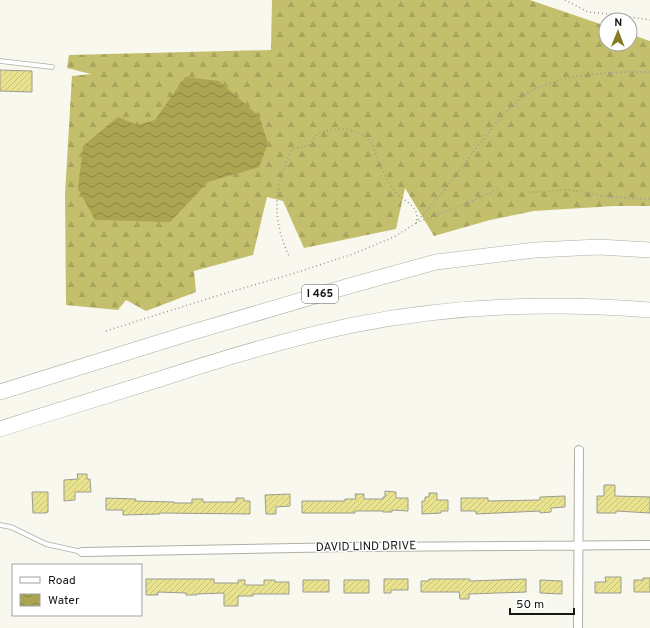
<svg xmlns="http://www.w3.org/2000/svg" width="650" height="628" font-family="Overpass,sans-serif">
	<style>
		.forest { fill: url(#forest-firs) }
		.water { fill: url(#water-waves) }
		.building { fill: url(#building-hatch); stroke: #9b9b92 }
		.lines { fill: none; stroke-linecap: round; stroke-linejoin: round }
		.service-casing { stroke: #afafa5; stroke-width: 5.5 }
		.minor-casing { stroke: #afafa5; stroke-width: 10 }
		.motorway-casing { stroke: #afafa5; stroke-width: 16 }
		.path { stroke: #999992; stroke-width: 1.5; stroke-dasharray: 1 3; stroke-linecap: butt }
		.service { stroke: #fff; stroke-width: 4 }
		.minor { stroke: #fff; stroke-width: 8 }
		.motorway { stroke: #fff; stroke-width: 15 }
		.labels { text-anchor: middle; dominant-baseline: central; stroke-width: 3; stroke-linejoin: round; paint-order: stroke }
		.shield { fill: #fff; stroke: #5d5d5a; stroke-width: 1 }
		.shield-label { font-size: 11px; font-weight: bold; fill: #181714 }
		.street-label { font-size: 12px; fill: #181714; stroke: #fff }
	</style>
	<defs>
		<pattern id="forest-firs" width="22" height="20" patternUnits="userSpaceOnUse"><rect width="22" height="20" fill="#c4bf6c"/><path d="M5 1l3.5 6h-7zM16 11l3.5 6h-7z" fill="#a8a35d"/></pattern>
		<pattern id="water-waves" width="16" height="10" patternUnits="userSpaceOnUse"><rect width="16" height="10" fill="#aba552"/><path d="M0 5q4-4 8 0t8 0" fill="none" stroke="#8a8543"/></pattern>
		<pattern id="building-hatch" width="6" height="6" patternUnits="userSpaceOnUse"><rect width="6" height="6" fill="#e9e38f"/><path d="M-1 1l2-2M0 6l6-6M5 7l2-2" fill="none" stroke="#c7c27a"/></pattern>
	</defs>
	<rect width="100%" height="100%" fill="#f8f8ee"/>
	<path class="forest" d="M272 0H530L606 26V44H630V34L650 41V206H614L534 211 490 220 434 236 405 188 396 229 304 248 283 201 267 197 253 255 194 271 196 292 146 311 126 300 118 310 66 305 65 194 72 76 91 74 67 68 69 55 271 50Z"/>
	<path class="water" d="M185 77 219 81 259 116 268 143 259 167 208 182 170 222 95 220 78 189 83 146 118 117 137 125 155 120Z"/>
	<path class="building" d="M0 70 32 71V92L0 91Z
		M77 474H87V479H90L91 492H75V500L64 501V480L78 479Z
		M604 485H615V496L650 497V513L616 511V513H597V496H604Z
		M385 491 396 492V498H408V511L392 510V512H383V511H355V513H302V501H345V499H356L355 494H364V499H383V497H385Z
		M32 492H48V512L46 513H33Z
		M429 493H437V500H448V511H441V513L422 514V501H425V497H429Z
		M290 494V506L276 507V514H266L265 495Z
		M565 496V507L551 508V512L540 513V511L476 514V511H461V498H488V501L540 500V497Z
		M106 498 136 499 135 501 174 502V503H192V499H203V502H236V498H244V501H250V514L160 513V514L123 515V510H106Z
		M605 577H621V593H595V582H606Z
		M643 578H650V592H634V580H643Z
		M146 579H214V583H238V580H245V585H264V580H275V582H289V594H253V596H238V606H224V593L196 594 197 595H186V593L158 592V595H146Z
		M384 579H408V590H391V593H384Z
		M429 579H470V581L526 579V592L469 594V599H460L459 592H421V581H429Z
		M303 580H329V592H303Z
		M344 580H369V593H344Z
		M540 580 562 581V594L540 593Z"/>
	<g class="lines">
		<g class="service-casing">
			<path id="service" d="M0 61 52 67
				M0 525 11 527 46 544 82 552"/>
		</g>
		<g class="minor-casing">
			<path id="minor" d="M82 552 350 547 650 545
				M578 628 579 450"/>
		</g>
		<g class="motorway-casing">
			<path id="motorway" d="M0 392 183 335 349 286 436 262 535 250 599 247 650 250
				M0 429C53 412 106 396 160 379 224 358 287 339 353 325 450 306 552 302 650 310"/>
		</g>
		<path class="path" d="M565 0 588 12 609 14 650 20
			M529 192H542L559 190H570L609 197 650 199
			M418 220C439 198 457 174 475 150 492 129 508 105 531 91 538 87 547 85 554 82 586 72 617 72 650 72
			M416 223 482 197 499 188
			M106 331 213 297 295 273 353 254 394 237 416 223C421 204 402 202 394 190 388 181 382 170 378 161 376 156 375 151 373 146 366 133 351 128 337 129 331 130 324 131 319 133 314 136 313 142 309 145 304 148 297 147 292 149 274 187 271 217 289 256"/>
		<use href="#service" class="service"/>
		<use href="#minor" class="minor"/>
		<use href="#motorway" class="motorway"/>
	</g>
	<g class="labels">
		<rect class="shield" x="302" y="285" width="36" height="18" rx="3"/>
		<g class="shield-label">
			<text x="320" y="294">I 465</text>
		</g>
		<g class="street-label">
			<text transform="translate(366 547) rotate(-1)">DAVID LIND DRIVE</text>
		</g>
	</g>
	<rect x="12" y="564" width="130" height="52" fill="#ffffff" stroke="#a3a2a1"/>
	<rect x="20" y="577" width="20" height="6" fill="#ffffff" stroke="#a3a2a1"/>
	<text x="48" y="584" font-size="12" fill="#181714">Road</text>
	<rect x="20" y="594" width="20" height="12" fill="url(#water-waves)" stroke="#a3a2a1"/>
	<text x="48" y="604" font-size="12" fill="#181714">Water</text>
	<g transform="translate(618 32) rotate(1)"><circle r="19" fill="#ffffff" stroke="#a3a2a1"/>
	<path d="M0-3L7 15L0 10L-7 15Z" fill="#847d24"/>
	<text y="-6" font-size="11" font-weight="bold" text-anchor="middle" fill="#181714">N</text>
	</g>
	<path d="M510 608v6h64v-6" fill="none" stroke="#181714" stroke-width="2"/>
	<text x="516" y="608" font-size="12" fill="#181714" stroke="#ffffff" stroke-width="3" paint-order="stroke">50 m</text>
</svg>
